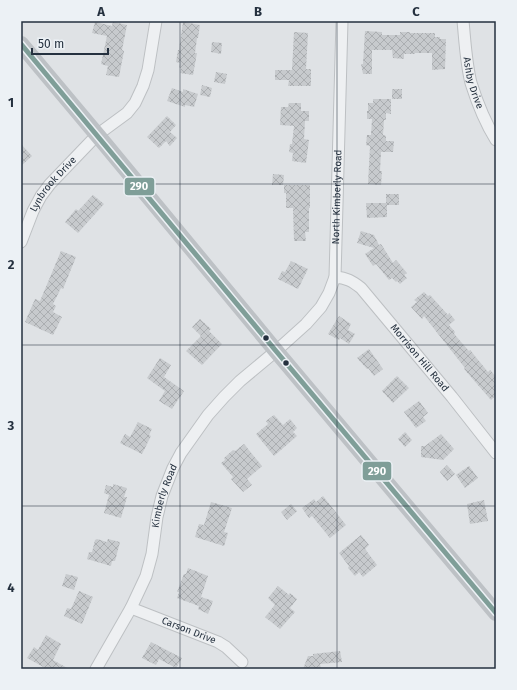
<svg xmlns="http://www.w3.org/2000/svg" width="517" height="690" font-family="'Fira Sans',sans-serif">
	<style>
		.building { fill: url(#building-cross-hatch) }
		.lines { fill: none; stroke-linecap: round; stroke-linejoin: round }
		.street-casing { stroke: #bdc0c3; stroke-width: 13 }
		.street { stroke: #eef0f2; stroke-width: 11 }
		.secondary { stroke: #bdc1c5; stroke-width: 16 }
		.bus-1-casing { stroke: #ecf1f5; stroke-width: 8 }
		.bus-1 { stroke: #7f9e98; stroke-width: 5 }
		.grid { fill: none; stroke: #25313f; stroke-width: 1; stroke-opacity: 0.55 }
		.bus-dot { fill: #25313f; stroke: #ecf1f5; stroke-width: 1.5 }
		.labels { text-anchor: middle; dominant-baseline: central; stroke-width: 3; stroke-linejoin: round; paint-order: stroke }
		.street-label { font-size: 10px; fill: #25313f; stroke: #ecf1f5 }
		.line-badge { stroke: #ecf1f5; stroke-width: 1.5 }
		.badge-label { font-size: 11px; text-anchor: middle; font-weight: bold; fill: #fff }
		.neatline { fill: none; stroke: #25313f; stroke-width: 1.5 }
		.grid-label { font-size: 13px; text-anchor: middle; font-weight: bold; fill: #25313f }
	</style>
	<defs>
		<pattern id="building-cross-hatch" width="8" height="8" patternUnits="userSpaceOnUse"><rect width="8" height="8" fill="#c7cacd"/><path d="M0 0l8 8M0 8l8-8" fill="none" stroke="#abaeb1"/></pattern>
	</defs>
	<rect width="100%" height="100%" fill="#dfe2e5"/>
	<path class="building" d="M95 22 112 26 113 22 127 25 122 50 124 51 119 77 106 75 108 66 101 64 107 36 92 33Z
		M183 22 200 25 198 38H197L195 53H197L193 75 180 73 181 68 179 67 180 63 176 62 178 50H179Z
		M365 31 382 32V35H400V32H410V33H435V37H440V39H446L445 69 432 70V53H415V54H404V59L393 58 392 50H372V74H363L361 64H363Z
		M294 32 308 33 306 69H311V86H288L289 80H275V70H292Z
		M212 42 222 43 221 54 211 52Z
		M216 72 227 74 225 84 214 82Z
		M202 85 212 88 210 97 200 95Z
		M172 88 183 92V89L198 94 194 107 185 105V107L167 101Z
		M392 89H402V99H392Z
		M373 99H391V114L386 113V120H384L383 135 386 136V141H394L393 152H381L380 171H382L381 185 368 184 370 146 366 145 367 135H371L372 119H367V111H368V103H373Z
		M289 103H301V111H309V121H305L304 139 309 140 306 163 292 161 293 153 289 152 290 144H292L294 126 280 125 281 107H288Z
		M167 116 176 125 170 132 177 138 170 146 166 141 159 148 147 137Z
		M21 144 32 156 21 166Z
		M273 174 284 175 283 185H272Z
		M284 185H310V208H309V232H305L306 241H294L293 208H286V193H284Z
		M386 194H399V205H387V217L367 218 366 203H386Z
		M93 195 104 204 78 233 65 222 76 209 78 211Z
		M361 231 374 235 379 245 381 244 393 263 396 260 407 273 404 275 407 278 400 284 397 281 396 282 392 278 389 280 376 264 373 266 365 254 374 248 357 243Z
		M61 251 76 257 63 289 61 288 53 304 56 306 53 312 62 317 53 335 25 322 35 299 40 301Z
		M291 261 308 269 298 289 278 279 282 271 285 272Z
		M424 292 428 296 430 295 448 315 449 313 455 320 449 325 455 332 454 334 469 351 470 350 488 372 490 370 496 377V395L491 400 464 369 465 368 424 316 422 319 411 307 417 302 414 300Z
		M339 316 351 324 348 330 355 334 349 344 340 338 339 340 328 334Z
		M200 319 211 329 209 331 222 344 202 365 186 351 201 336 192 327Z
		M369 349 383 369 374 376 368 368 367 369 357 358Z
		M160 358 171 365 164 377 184 391 172 409 159 401 165 391 147 378Z
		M397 376 409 388 393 403 382 391Z
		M419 401 428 413 423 417 426 421 416 428 404 412Z
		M274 415 283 425 290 419 297 428 293 432 297 436 274 456 256 434 268 424 266 421Z
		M138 422 152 429 149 435 151 436 142 454 120 443 125 434 130 437Z
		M405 432 412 440 405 447 398 439Z
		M441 434 454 449 443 460 421 457V446H425Z
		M244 444 262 466 247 479 252 485 243 492 231 479 233 477 221 463 225 460 224 458 233 450 235 451Z
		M447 465 455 474 447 481 440 472Z
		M469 466 478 478 465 488 456 475Z
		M113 484 127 488 124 497H127L121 518 104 513 109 495 104 493 106 485 113 487Z
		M323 496 346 525 330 538 312 516 309 518 302 508 314 499 316 502Z
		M484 500 488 521 470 524 467 504Z
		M211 502 232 508 224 532 228 533 224 546 195 537 199 524 204 525Z
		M291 504 297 511 287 520 281 512Z
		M361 535 369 545 365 549 377 565 363 577 359 572 355 576 348 568 349 566 339 553Z
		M97 539 107 542 108 539 120 542 115 561H112L111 566 87 559 89 552H92L95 540Z
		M188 568 208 576 201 597 213 601 208 614 198 609 199 606 177 598 179 592H177L184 574H186Z
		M66 574 78 577 74 590 62 586Z
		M278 586 289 595 290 593 297 599 290 608 295 612 280 629 265 617 275 605 268 598Z
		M79 591 93 597 82 624 64 616 67 608 71 609Z
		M46 635 61 644 53 660 69 669H47L27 658 34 647 38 650Z
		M151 642 182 658 176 668 159 659 156 665 142 658Z
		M340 651 342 662 320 664 321 669H303L308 656H313V654Z"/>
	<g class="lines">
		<g class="street-casing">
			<g id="street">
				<path id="s1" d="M463 21C465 41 466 63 471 83 477 102 486 124 496 140"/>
				<path id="s2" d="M21 242 33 211 41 196 50 184 97 135 127 113 135 103 143 86 148 70 156 21"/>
				<path id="s3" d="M335 277C347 278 352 281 361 288L452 397 496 453"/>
				<path id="s4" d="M131 608 218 642 226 647 242 662"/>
				<path id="s5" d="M96 669 131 608 146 576 152 554 157 517 162 496 173 468 181 453 208 415 224 397 240 381 276 351 306 324 321 307 329 293 335 277 342 21"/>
			</g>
		</g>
		<use href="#street" class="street"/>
		<path class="secondary" d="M21 44 104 143 276 351 496 613"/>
		<g class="bus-1-casing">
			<path id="bus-1" d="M21 44 276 351 496 613"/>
		</g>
		<use href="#bus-1" class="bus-1"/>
	</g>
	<path class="grid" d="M180 21V669M337 21V669M21 184H496M21 345H496M21 506H496"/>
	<g class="bus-dot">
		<circle cx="266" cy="338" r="3.5"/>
		<circle cx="286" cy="363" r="3.5"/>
	</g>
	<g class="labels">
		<g class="street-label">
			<text stroke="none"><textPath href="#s1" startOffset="63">Ashby Drive</textPath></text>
			<text stroke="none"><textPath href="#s2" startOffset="67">Lynbrook Drive</textPath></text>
			<text stroke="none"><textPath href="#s5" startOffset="551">North Kimberly Road</textPath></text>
			<text stroke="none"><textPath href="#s3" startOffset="120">Morrison Hill Road</textPath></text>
			<text stroke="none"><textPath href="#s5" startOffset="188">Kimberly Road</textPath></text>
			<text stroke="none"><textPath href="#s4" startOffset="62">Carson Drive</textPath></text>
		</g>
	</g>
	<g class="line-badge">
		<rect x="124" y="177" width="31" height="19" rx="4" fill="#7f9e98"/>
		<rect x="362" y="461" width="30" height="20" rx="4" fill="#7f9e98"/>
	</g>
	<g class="badge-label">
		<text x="139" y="190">290</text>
		<text x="377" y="475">290</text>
	</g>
	<rect width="517" height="690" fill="none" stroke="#ecf1f5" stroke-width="44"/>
	<path d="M32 48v6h76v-6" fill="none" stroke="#25313f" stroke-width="2"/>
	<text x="38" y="48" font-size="12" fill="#25313f" stroke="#ecf1f5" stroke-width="3" paint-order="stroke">50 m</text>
	<rect x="22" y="22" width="473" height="646" class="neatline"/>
	<g class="grid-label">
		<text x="101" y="16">A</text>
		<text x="258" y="16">B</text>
		<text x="416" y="16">C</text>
		<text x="11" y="107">1</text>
		<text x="11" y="269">2</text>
		<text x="11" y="430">3</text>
		<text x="11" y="592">4</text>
	</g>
</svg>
